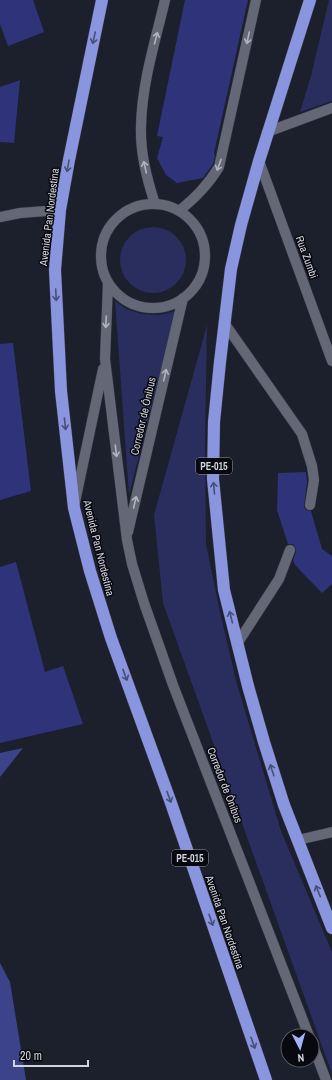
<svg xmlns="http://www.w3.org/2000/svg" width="332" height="1080" font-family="'Archivo Narrow',sans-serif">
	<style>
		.green { fill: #292e5f }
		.forest { fill: #3c438a }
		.building { fill: #2f347a }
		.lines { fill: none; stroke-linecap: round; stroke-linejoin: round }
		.lane-casing { stroke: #383944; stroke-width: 11 }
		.street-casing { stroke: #383944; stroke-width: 11 }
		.highway-casing { stroke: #383944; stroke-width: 13 }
		.lane { stroke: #636776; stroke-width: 10 }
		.street { stroke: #636776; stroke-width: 10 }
		.highway { stroke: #8995df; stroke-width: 12 }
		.oneway { stroke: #484f77 }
		.oneway2 { stroke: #b1b4bf }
		.labels { text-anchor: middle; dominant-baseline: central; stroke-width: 3; stroke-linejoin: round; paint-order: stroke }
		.shield { fill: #08090f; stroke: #9698a0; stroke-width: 1 }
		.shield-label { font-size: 10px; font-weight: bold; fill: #d3d5de }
		.street-label { font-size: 11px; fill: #d3d5de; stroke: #08090f }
	</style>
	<rect width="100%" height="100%" fill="#1c1f2c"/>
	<path class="green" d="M329 0H332V101L300 112 311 76Z
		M120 260a33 33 0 1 1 66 0a33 33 0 1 1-66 0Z
		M115 301 126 309 142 314 159 315 176 311 129 495Z
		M207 325 205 442 206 544 220 612 237 684 281 831 332 952V1074L163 603 154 515Z"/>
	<path class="forest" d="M23 748 0 777V753Z
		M0 963 10 982 26 1080H0Z"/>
	<path class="building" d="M0 0H33L44 32 8 46 0 24Z
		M185 0H248L214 153 215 156 213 164 203 178 177 183 166 175 157 158 163 137 157 136Z
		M20 80 14 143 0 142V87Z
		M13 343 31 491 0 500V344Z
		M306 472 307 482 304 507 306 510 311 511 322 549 332 556V584L322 593 295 565 293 560 296 552V549L293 544H288L277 510 278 473Z
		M16 562 45 672 63 666 83 724 0 743V567Z"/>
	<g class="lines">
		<g class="lane-casing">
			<path id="lane" d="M155 204C147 179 140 153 141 126 142 83 155 42 165 0
				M101 256a52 52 0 1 1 104 0a52 52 0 1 1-104 0Z
				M179 211C196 197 207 186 219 167L256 0
				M108 283 105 359 127 540 132 564 144 603 173 685 309 1036
				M225 324 302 434 312 466 314 480 310 505
				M75 502 103 369
				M128 532 183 298
				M237 644 279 579 290 550
				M298 840 332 832
				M312 1043 326 1080"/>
		</g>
		<g class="street-casing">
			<path id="street" d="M267 132 332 108
				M259 161 332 361
				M0 217 20 213 60 210"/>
		</g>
		<g class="highway-casing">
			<path id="highway" d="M102 0 69 160 60 210 55 270 61 391 74 508 90 571 111 638 171 803 266 1080
				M310 0 259 161 241 225 231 269 220 362 214 422 213 479 224 590 248 686 264 742 284 805 332 928"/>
		</g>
		<use href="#lane" class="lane"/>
		<use href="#street" class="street"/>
		<use href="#highway" class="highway"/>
	</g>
	<defs><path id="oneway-shaft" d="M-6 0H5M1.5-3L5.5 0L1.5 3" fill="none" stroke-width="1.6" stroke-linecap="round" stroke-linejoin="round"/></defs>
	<g class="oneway">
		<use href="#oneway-shaft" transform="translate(94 38) rotate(102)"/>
		<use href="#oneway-shaft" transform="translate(68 166) rotate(100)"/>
		<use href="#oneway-shaft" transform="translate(56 295) rotate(87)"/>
		<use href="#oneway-shaft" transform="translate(65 424) rotate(84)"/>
		<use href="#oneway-shaft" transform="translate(214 488) rotate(-95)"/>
		<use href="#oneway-shaft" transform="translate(231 617) rotate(-104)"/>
		<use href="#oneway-shaft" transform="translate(125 675) rotate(70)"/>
		<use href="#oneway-shaft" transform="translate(272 770) rotate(-108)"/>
		<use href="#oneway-shaft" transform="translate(169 797) rotate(70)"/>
		<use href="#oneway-shaft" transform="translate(318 891) rotate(-112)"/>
		<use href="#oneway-shaft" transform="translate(211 920) rotate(71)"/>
		<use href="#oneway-shaft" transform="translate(253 1043) rotate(71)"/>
	</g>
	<g class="oneway2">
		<use href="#oneway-shaft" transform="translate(156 38) rotate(-76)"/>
		<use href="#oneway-shaft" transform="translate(248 38) rotate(102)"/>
		<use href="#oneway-shaft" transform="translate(219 165) rotate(110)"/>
		<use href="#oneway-shaft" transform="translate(145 167) rotate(-103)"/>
		<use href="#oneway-shaft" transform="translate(106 322) rotate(93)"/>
		<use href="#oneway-shaft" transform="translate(165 375) rotate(-77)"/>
		<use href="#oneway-shaft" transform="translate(116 451) rotate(83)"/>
		<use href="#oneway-shaft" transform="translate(135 502) rotate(-77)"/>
	</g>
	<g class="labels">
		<g class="shield">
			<rect x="196" y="458" width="36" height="16" rx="3"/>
			<rect x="172" y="850" width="36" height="16" rx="3"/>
		</g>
		<g class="shield-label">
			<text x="214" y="466">PE-015</text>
			<text x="190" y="858">PE-015</text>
		</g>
		<g class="street-label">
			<text transform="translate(49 217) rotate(-83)">Avenida Pan Nordestina</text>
			<text transform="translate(307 257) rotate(70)">Rua Zumbi</text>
			<text transform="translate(143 416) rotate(-77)">Corredor de Ônibus</text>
			<text transform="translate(99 548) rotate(76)">Avenida Pan Nordestina</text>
			<text transform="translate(225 785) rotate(69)">Corredor de Ônibus</text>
			<text transform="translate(225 922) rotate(71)">Avenida Pan Nordestina</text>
		</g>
	</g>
	<g transform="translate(300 1048) rotate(174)"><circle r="19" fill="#08090f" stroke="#595b62"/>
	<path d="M0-3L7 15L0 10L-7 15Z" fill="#a4b2fc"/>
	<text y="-6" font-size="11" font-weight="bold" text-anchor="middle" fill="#d3d5de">N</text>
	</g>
	<path d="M14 1060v6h74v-6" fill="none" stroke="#d3d5de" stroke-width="2"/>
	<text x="20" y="1060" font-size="12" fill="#d3d5de" stroke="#08090f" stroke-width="3" paint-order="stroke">20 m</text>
</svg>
